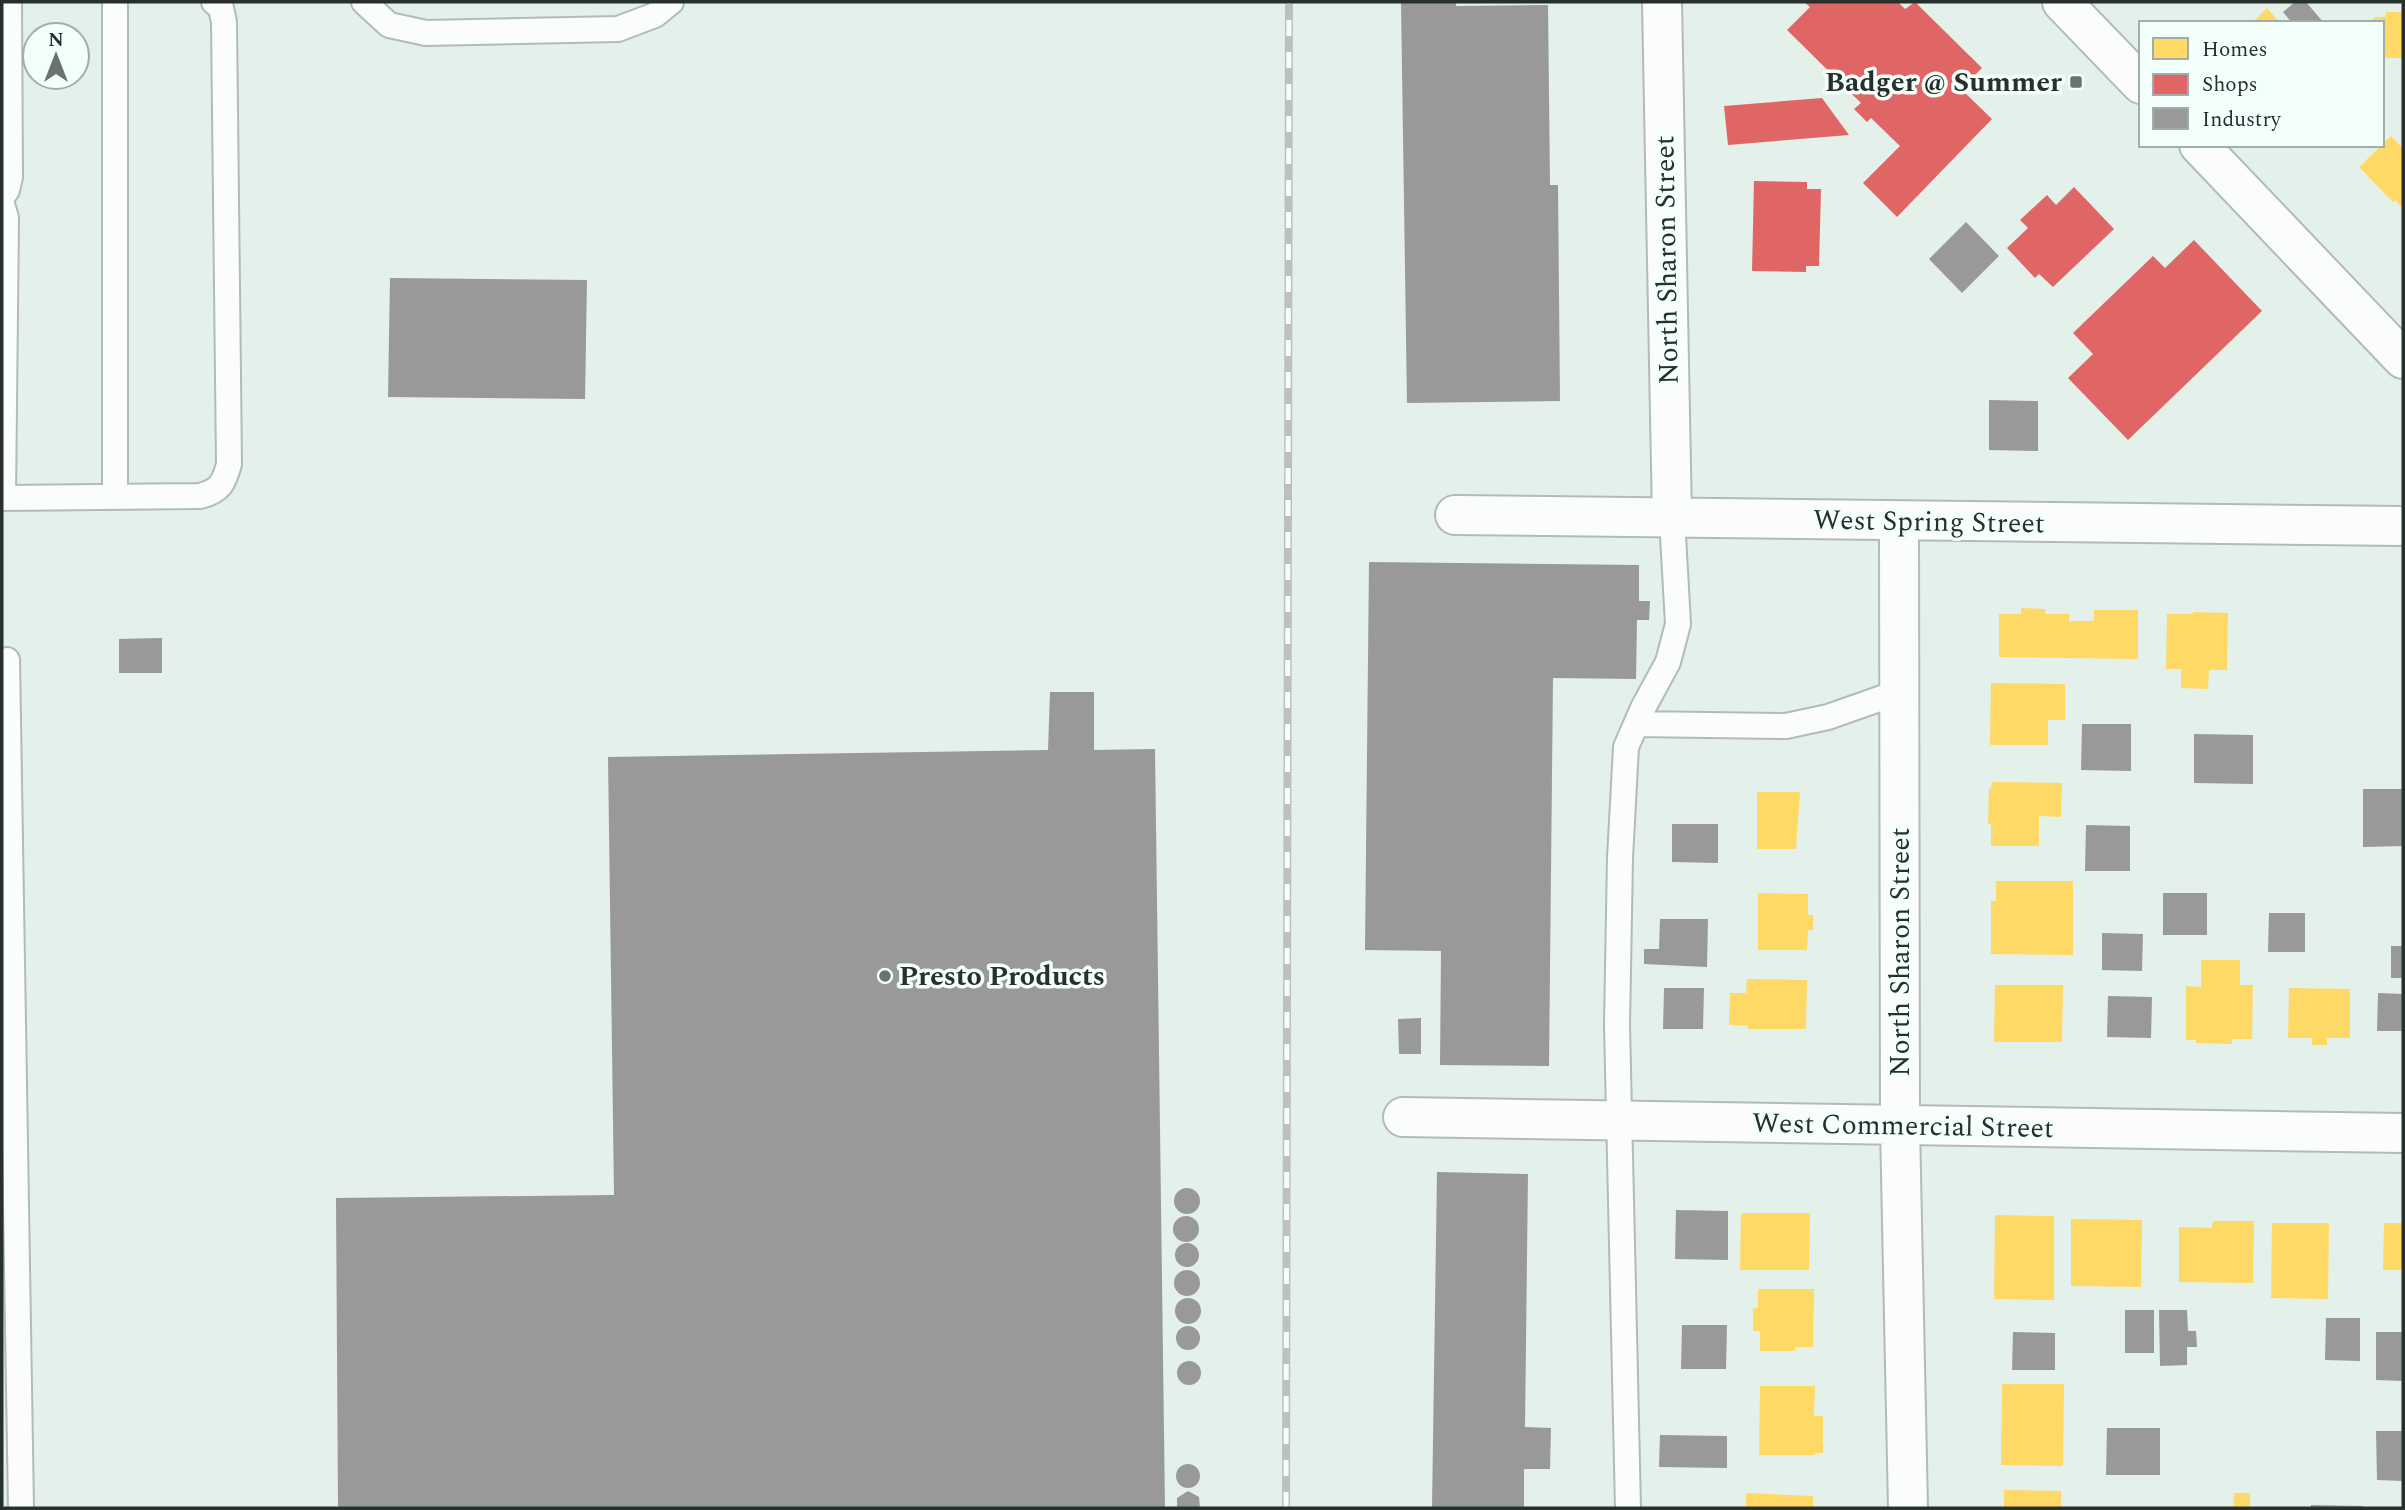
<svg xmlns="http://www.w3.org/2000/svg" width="2405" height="1510" font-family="Spectral,serif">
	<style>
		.homes { fill: #ffd966 }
		.shops { fill: #e06666 }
		.industry { fill: #999 }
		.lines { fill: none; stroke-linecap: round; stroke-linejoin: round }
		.lane-casing { stroke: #b2bbb6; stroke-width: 28 }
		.street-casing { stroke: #b2bbb6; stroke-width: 42 }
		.secondary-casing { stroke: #b2bbb6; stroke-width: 42 }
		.lane { stroke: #fbfdfc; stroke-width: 24 }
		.street { stroke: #fbfdfc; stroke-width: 38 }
		.secondary { stroke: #fbfdfc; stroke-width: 38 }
		.rail-casing { stroke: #bdc0bf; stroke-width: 8 }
		.rail { stroke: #f3fffa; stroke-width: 5; stroke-dasharray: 16; stroke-linecap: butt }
		.poi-dot { fill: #6a736e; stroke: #f3fffa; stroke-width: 2.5 }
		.labels { text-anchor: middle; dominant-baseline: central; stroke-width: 7; stroke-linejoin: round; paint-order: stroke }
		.poi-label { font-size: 28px; font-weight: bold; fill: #28302c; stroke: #f3fffa; text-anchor: end }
		.street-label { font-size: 28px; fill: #28302c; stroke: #f3fffa }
	</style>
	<rect width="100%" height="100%" fill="#e4f0ea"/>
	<path class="homes" d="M2267 8 2280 23H2252Z
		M2386 12H2403V58H2382V23H2350V20H2373L2374 17H2386Z
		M2391 136 2403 148V209L2395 200 2393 202 2359 167Z
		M2021 608 2046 609 2045 614H2069V621H2094V610H2138V659L1999 657V614H2021Z
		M2193 612 2228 613 2227 670H2209L2208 689 2181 688V669H2166L2167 614H2193Z
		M1991 683 2065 684V720H2048V745H1990Z
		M1992 782 2062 783 2061 817 2039 816V846H1991V824H1988L1989 789H1991Z
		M1757 792H1800L1796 849H1757Z
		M1996 881H2073V955L1991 954V901H1996Z
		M1758 893 1808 894V915H1813V930H1808L1807 950H1758Z
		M2201 960H2240V985H2253L2252 1039H2232V1044L2196 1043V1040H2186V986L2201 987Z
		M1747 979 1807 980 1806 1029H1748V1026L1729 1025 1730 993H1746Z
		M1995 985H2063L2062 1042H1994Z
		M2289 988 2350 989V1038H2327V1045H2312V1038H2288Z
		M1741 1213H1810L1809 1270H1740Z
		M1995 1215 2054 1216V1300L1994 1299Z
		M2071 1219 2142 1220 2141 1287 2071 1286Z
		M2213 1221H2254L2253 1283 2179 1282V1227L2212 1228Z
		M2272 1223H2329L2328 1299 2271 1298Z
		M2384 1223H2403V1270H2383Z
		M1758 1289H1814L1813 1347H1795V1351H1760V1331H1753V1308H1758Z
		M2002 1384H2064L2063 1466 2001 1465Z
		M1760 1386H1815L1814 1416H1823V1453H1815V1455H1759Z
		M2004 1490 2061 1491V1508H2004Z
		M1746 1493 1813 1496V1508H1746Z
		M2234 1493H2250V1508H2233Z"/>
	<path class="shops" d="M1804 2H1898L1905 9 1915 2 1982 68 1961 89 1992 119 1897 217 1863 183 1900 146 1871 118 1867 122 1854 109 1861 103 1787 30 1810 7Z
		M1822 98 1849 135 1728 145 1724 106Z
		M1754 181 1807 182V189H1821L1819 266H1806V272L1752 271Z
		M2074 187 2114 229 2053 287 2039 274 2035 278 2007 248 2028 228 2020 220 2047 195 2056 205Z
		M2194 240 2262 311 2128 440 2068 378 2093 354 2073 333 2153 256 2165 268Z"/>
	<path class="industry" d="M1401 2H1456V6L1548 5 1550 185H1558L1560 401 1407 403Z
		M2295 2H2306L2324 23H2292L2283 12Z
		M1966 222 1999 256 1962 293 1929 259Z
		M390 278 587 280 585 399 388 397Z
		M1989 400 2038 401V451L1989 450Z
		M1369 562 1639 565V601H1650L1649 620H1637L1636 679 1553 678 1549 1066 1440 1065 1441 951 1365 950Z
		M162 638V673H119V639Z
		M1050 692H1094V750L1155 749 1165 1508H338L336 1198 614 1195 608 757 1048 750Z
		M2082 724H2131V771L2081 770Z
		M2194 734 2253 735V784L2194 783Z
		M2363 789H2403V846L2363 847Z
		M1672 824H1718V863L1672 862Z
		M2086 825 2130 826V871H2085Z
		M2163 893H2207V935H2163Z
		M2269 913H2305V952H2268Z
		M1660 919H1708L1707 967 1644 964V949H1659Z
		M2102 933 2143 934 2142 971 2102 970Z
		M2391 946H2403V978H2391Z
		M1664 988H1704L1703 1029H1663Z
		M2378 993 2403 994V1031H2377Z
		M2108 996 2152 997 2151 1038 2107 1037Z
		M1421 1018V1054H1399L1398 1019Z
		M1437 1172 1528 1174 1525 1427 1551 1428 1550 1469H1524V1508H1432Z
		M1174 1201a13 13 0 1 1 26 0a13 13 0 1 1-26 0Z
		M1676 1210 1728 1211V1260L1675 1259Z
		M1173 1229a13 13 0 1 1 26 0a13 13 0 1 1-26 0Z
		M1175 1255a12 12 0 1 1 24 0a12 12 0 1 1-24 0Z
		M1174 1283a13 13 0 1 1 26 0a13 13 0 1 1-26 0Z
		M1175 1311a13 13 0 1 1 26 0a13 13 0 1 1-26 0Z
		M2125 1310H2154V1353H2125Z
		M2159 1310H2187L2188 1331H2196L2197 1347H2187V1365L2160 1366Z
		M2326 1318H2360V1361L2325 1360Z
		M1682 1325H1727L1726 1369H1681Z
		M1176 1338a12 12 0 1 1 24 0a12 12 0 1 1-24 0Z
		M2013 1332 2055 1333V1370H2012Z
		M2376 1332H2403V1381L2376 1380Z
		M1177 1373a12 12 0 1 1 24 0a12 12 0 1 1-24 0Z
		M2107 1428H2160V1475H2106Z
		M2376 1431H2403V1481L2377 1480Z
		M1660 1435 1727 1436V1468L1659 1467Z
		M1176 1476a12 12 0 1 1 24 0a12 12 0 1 1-24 0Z
		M1188 1491 1199 1497 1200 1508H1177V1498Z
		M2311 1505 2363 1506V1508H2311Z"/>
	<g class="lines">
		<g class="lane-casing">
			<path id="lane" d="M115 2V497
				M364 2 389 25 426 33 618 29 655 15 671 2
				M2 197 7 190 10 177 9 2
				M2 204 6 218 3 498
				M2 498 200 496C220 491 224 483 229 464L224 22 221 8 214 2
				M7 660 21 1508
				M1636 724 1786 726 1828 717 1899 692
				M1628 1508 1617 1025 1620 858 1626 747 1643 708 1668 662 1678 624 1672 518"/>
		</g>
		<g class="street-casing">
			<path id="street" d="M1662 2 1672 518
				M1455 515 2403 526
				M1899 521 1900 1126 1908 1508
				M1403 1117 2403 1133"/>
		</g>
		<g class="secondary-casing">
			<path id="secondary" d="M2062 2 2141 84
				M2199 145 2403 359"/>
		</g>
		<use href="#lane" class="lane"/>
		<use href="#street" class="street"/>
		<use href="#secondary" class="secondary"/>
		<g class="rail-casing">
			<path id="rail" d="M1286 1508 1289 2"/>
		</g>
		<use href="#rail" class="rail"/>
	</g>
	<g class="poi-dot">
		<rect x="2069" y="75" width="14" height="14" rx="3.5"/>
		<circle cx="885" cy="976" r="7"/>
	</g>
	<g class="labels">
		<g class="poi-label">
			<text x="2062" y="82">Badger @ Summer</text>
			<text x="899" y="976" text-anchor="start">Presto Products</text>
		</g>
		<g class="street-label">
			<text transform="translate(1667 260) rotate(-91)">North Sharon Street</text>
			<text transform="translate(1929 522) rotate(1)">West Spring Street</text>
			<text transform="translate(1900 952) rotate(-90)">North Sharon Street</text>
			<text transform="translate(1903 1126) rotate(1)">West Commercial Street</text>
		</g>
	</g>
	<rect width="2405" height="1510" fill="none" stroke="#28302c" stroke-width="7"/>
	<rect x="2139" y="21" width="245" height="126" fill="#f3fffa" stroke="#a2aca8" stroke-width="2"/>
	<rect x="2153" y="38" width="35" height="21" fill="#ffd966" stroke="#a2aca8" stroke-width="2"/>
	<text x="2202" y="56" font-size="21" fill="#28302c">Homes</text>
	<rect x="2153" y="74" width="35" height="21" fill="#e06666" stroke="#a2aca8" stroke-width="2"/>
	<text x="2202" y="91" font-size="21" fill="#28302c">Shops</text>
	<rect x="2153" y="108" width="35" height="21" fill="#999999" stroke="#a2aca8" stroke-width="2"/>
	<text x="2202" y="126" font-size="21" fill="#28302c">Industry</text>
	<g transform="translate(56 56)"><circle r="33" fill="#f3fffa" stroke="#a2aca8" stroke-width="2"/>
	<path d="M0-5L12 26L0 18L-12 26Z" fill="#6a736e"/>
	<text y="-10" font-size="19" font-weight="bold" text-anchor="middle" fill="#28302c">N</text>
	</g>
</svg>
